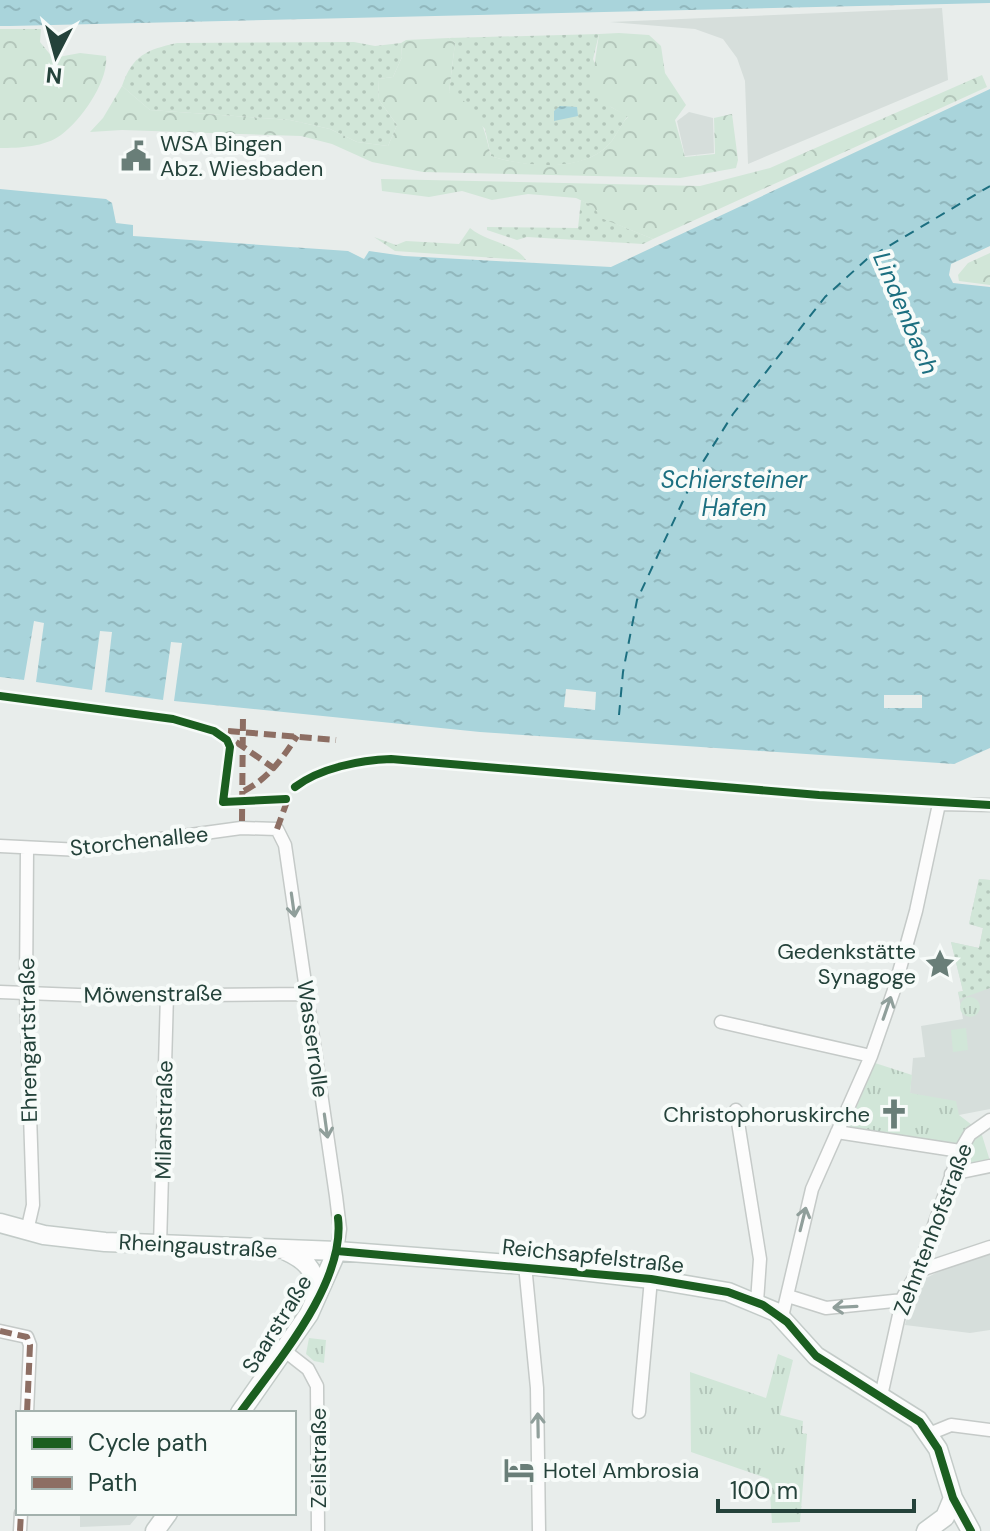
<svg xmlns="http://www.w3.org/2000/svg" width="990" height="1531" font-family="'DM Sans',sans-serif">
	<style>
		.built { fill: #d6dedb }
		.grass { fill: url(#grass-dots) }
		.forest { fill: url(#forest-crowns) }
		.park { fill: url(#park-tufts) }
		.garden { fill: #d1e6d8 }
		.water { fill: url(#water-ripples) }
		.pier { fill: #e8edeb }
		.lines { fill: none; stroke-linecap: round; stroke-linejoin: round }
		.ferry { stroke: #1c6f80; stroke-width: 2; stroke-dasharray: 10 8; stroke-linecap: butt }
		.street-casing { stroke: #c5cac8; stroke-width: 15 }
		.secondary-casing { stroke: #c3cbc8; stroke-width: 21 }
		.street { stroke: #fcfcfc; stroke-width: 12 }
		.secondary { stroke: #fcfcfc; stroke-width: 18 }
		.quiet { stroke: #8d6e63; stroke-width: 6; stroke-dasharray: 12 6; stroke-linecap: butt }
		.cycleway-casing { stroke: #f7fbf9; stroke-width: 13 }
		.cycleway { stroke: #1b5e20; stroke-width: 8 }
		.oneway { stroke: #909f9b }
		.labels { text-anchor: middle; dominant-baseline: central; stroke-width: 8; stroke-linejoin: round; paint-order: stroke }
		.poi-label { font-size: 22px; fill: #24423a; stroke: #f7fbf9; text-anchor: start }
		.street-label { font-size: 22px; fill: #24423a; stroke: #f7fbf9 }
		.water-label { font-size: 24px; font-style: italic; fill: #1c6f80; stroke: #f7fbf9 }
	</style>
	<defs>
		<pattern id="grass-dots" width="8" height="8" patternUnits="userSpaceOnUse" patternTransform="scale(2)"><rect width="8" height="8" fill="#d1e6d8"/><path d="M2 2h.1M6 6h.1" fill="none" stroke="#b3c6ba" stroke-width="1.8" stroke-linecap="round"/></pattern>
		<pattern id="forest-crowns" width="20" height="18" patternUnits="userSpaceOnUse" patternTransform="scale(2)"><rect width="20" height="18" fill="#d1e6d8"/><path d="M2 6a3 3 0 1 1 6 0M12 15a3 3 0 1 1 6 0" fill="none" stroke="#b3c6ba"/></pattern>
		<pattern id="park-tufts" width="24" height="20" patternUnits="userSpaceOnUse" patternTransform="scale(2)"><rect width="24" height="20" fill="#d1e6d8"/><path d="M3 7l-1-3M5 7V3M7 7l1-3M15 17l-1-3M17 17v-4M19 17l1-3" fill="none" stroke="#b3c6ba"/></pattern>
		<pattern id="water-ripples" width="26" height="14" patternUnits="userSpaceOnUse" patternTransform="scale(2)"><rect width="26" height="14" fill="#a9d4db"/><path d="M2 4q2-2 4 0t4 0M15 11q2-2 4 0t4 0" fill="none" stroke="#91b7bd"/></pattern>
	</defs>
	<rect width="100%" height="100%" fill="#e8edeb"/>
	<path class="built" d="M942 8 948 80 748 164 745 81 737 58 723 39 695 29 610 22Z
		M689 112 713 118 714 153 685 156 677 121Z
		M979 879 990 880V1109L959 1115 910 1093 913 1058 925 1057 921 1026 963 1019 958 992 963 991 951 942 979 948 983 928 969 924Z
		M990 1254V1330L970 1333 905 1325 917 1283 945 1268Z
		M80 1513H140L130 1525 80 1527Z"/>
	<path class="grass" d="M599 34 593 59 611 107 628 116C621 125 617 134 611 142 585 174 524 167 491 156L485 129 449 92 455 43 449 38Z
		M354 42 375 46 401 43 402 57 393 77 378 79 379 100 397 125 388 146 357 142 330 129 290 120 150 110 122 86C133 55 146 50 177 43Z
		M581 200 593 206 602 218 653 239 643 244 527 237 517 240 487 230V227L578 228Z
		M979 879 990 880V988L960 999 958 992 963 991 951 942 979 948 983 928 969 924Z"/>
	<path class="forest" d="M0 29H41L40 42 53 58 80 53 106 56C109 80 82 120 61 135 45 147 19 148 0 148Z
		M619 33 649 35 661 46 665 73 686 105 675 120 685 157 715 154 714 118 732 114 738 160 736 168 680 178 423 172 372 162 332 144 301 136 122 130 90 132 103 118 122 86 150 110 290 120 330 129 357 142 388 146 397 125 379 100 378 79 393 77 402 57 401 43 406 40 449 38 455 43 449 92C480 108 483 123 491 156 524 167 585 173 610 143 617 135 620 125 628 117L611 107 591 88 599 34Z
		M982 75 987 87 653 239 601 218 593 206 576 198 528 194 492 200 462 191 429 197 382 191 381 179 700 186 770 168Z
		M470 228C486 242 515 243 526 260L395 251 374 237 396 245 406 241 459 244Z
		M990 253V285L959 281 958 275 968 263Z"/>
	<path class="park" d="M960 1007a10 10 0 1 1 20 0a10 10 0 1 1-20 0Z
		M875 1063 912 1075 910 1093 956 1101 959 1115 981 1132 990 1161 968 1168 966 1151 851 1130 849 1125Z
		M309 1338 326 1340 324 1363 314 1361 306 1354Z
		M778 1354 793 1360 780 1415 803 1421 802 1433 807 1434 800 1522 772 1523 769 1479 691 1452 690 1372 766 1398Z"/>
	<path class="garden" d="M966 1028 968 1050 953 1052 951 1030Z"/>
	<path class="water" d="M0 0H990V3L10 26H0Z
		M990 89V246L951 264 949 275 953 283 990 287V748L954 764 480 732 174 701 182 643 171 642 163 700 105 692 112 632 100 631 92 690 36 682 44 623 34 621 24 680 0 677V189L106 199 112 203 116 223 133 225V236L348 251 364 259 369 251 404 256 611 267Z
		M560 106 577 107 578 116 554 121V111Z"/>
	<path class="pier" d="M566 689 596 692 595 710 564 707Z
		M884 695H922V708H884Z"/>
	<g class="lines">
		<path class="ferry" d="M619 715 623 672 637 600 696 473 733 414 825 297 867 259 990 186"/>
		<g class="street-casing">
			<path id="street" d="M0 846 81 850 241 828 277 829 285 845 336 1196 340 1229 337 1251
				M0 992 104 996 306 994
				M721 1022 871 1056
				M736 1110 760 1259 757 1302
				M837 1132 960 1151
				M951 1174 990 1166
				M27 1231 33 1205 26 993 27 849
				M160 1246 167 994
				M525 1265 537 1388 539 1531
				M918 1271 990 1247
				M788 1296 826 1308 903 1300
				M782 1317 812 1189 871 1056 894 990 916 911 939 804 990 805
				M0 1331 27 1337 30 1345 27 1413
				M285 1351 308 1369 317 1386 318 1531
				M881 1396 903 1297 918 1271 960 1151 970 1134 990 1120
				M639 1412 651 1279
				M929 1434 951 1425 990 1430
				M20 1531 21 1513"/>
		</g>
		<g class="secondary-casing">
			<path id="secondary" d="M0 1223 44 1235 105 1242 337 1251 538 1266 651 1279 728 1292 776 1312 816 1356 918 1420 938 1449 953 1498 971 1531
				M286 1251C310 1262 317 1273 315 1299
				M240 1413 309 1314 337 1251
				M155 1531 168 1513
				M926 1531 945 1517 953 1498"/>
		</g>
		<use href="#street" class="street"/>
		<use href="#secondary" class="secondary"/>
		<path class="quiet" d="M228 731 336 740
			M236 742 275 769
			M244 791C269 778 282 759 297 736
			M242 821 243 714
			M277 829 289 796
			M0 1331 27 1337 30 1345 27 1413
			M20 1531 21 1513"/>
		<g class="cycleway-casing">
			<path id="cycleway" d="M0 696 173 719 214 731 227 740 230 747 223 802 286 799
				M295 787C320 768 360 760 391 759L819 795 990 805
				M337 1251 651 1279 728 1292 763 1305 787 1322 816 1356 920 1422 938 1449 953 1498 971 1531
				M240 1413C276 1363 346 1283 338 1218"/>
		</g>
		<use href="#cycleway" class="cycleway"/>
	</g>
	<defs><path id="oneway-shaft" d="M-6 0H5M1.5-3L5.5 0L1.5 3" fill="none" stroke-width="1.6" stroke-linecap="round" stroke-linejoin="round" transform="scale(2)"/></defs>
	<g class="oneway">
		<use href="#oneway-shaft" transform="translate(293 905) rotate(82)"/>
		<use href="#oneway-shaft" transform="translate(887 1008) rotate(-71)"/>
		<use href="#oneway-shaft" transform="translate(326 1126) rotate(82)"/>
		<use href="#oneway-shaft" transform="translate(803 1219) rotate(-76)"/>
		<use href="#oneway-shaft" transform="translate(845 1307) rotate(177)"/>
		<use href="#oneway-shaft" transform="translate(538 1425) rotate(-91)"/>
	</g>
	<defs>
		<g id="civic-bare" transform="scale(2.4)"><path d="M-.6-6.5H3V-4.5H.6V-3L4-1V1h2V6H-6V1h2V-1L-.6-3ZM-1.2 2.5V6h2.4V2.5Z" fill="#697e78" stroke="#f7fbf9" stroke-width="2.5" paint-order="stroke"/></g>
		<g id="sight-bare" transform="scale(2.4)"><path d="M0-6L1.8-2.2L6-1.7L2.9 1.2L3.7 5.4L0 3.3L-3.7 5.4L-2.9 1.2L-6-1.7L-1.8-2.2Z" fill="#697e78" stroke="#f7fbf9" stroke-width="2.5" paint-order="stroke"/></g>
		<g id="church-bare" transform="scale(2.4)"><path d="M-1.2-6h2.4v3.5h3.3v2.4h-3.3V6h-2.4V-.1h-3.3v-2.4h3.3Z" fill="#697e78" stroke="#f7fbf9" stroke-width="2.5" paint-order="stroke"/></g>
		<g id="hotel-bare" transform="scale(2.4)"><path d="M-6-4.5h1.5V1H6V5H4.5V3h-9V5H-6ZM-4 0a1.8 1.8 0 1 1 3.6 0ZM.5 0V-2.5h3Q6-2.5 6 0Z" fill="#697e78" stroke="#f7fbf9" stroke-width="2.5" paint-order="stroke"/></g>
	</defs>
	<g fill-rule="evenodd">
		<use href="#civic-bare" x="136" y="156"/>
		<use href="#sight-bare" x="940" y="964"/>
		<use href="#church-bare" x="894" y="1114"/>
		<use href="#hotel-bare" x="519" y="1470"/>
	</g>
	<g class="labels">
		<g class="poi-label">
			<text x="160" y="143">WSA Bingen<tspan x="160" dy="25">Abz. Wiesbaden</tspan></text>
			<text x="916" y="951" text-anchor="end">Gedenkstätte<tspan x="916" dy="25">Synagoge</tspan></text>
			<text x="870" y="1114" text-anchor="end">Christophoruskirche</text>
			<text x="543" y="1470">Hotel Ambrosia</text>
		</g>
		<g class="street-label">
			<text transform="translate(139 841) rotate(-6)">Storchenallee</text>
			<text transform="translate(153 994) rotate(-1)">Möwenstraße</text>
			<text transform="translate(313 1039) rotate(82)">Wasserrolle</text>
			<text transform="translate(28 1040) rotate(-91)">Ehrengartstraße</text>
			<text transform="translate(164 1120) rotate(-89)">Milanstraße</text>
			<text transform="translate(933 1229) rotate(-69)">Zehntenhofstraße</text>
			<text transform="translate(198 1246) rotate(3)">Rheingaustraße</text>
			<text transform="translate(593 1256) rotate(6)">Reichsapfelstraße</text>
			<text transform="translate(277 1324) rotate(-58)">Saarstraße</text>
			<text transform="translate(318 1458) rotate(-90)">Zeilstraße</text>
		</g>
		<g class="water-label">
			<text transform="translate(906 313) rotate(67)">Lindenbach</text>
			<text x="734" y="479">Schiersteiner<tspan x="734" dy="28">Hafen</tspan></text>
		</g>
	</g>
	<rect x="16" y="1411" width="280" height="104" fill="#f7fbf9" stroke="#a3b1ad" stroke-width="2"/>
	<rect x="32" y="1437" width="40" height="12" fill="#1b5e20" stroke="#a3b1ad" stroke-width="2"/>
	<text x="88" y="1451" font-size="24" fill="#24423a">Cycle path</text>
	<rect x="32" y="1477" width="40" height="12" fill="#8d6e63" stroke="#a3b1ad" stroke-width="2"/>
	<text x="88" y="1491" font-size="24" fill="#24423a">Path</text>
	<g transform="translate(56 56) rotate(186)" stroke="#f7fbf9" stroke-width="6" paint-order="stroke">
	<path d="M0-6L14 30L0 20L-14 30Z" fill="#24423a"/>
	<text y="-12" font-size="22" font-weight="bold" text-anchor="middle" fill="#24423a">N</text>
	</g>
	<path d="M718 1499v12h196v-12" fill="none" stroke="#24423a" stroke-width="4"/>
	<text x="730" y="1499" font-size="24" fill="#24423a" stroke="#f7fbf9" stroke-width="6" paint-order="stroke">100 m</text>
</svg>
